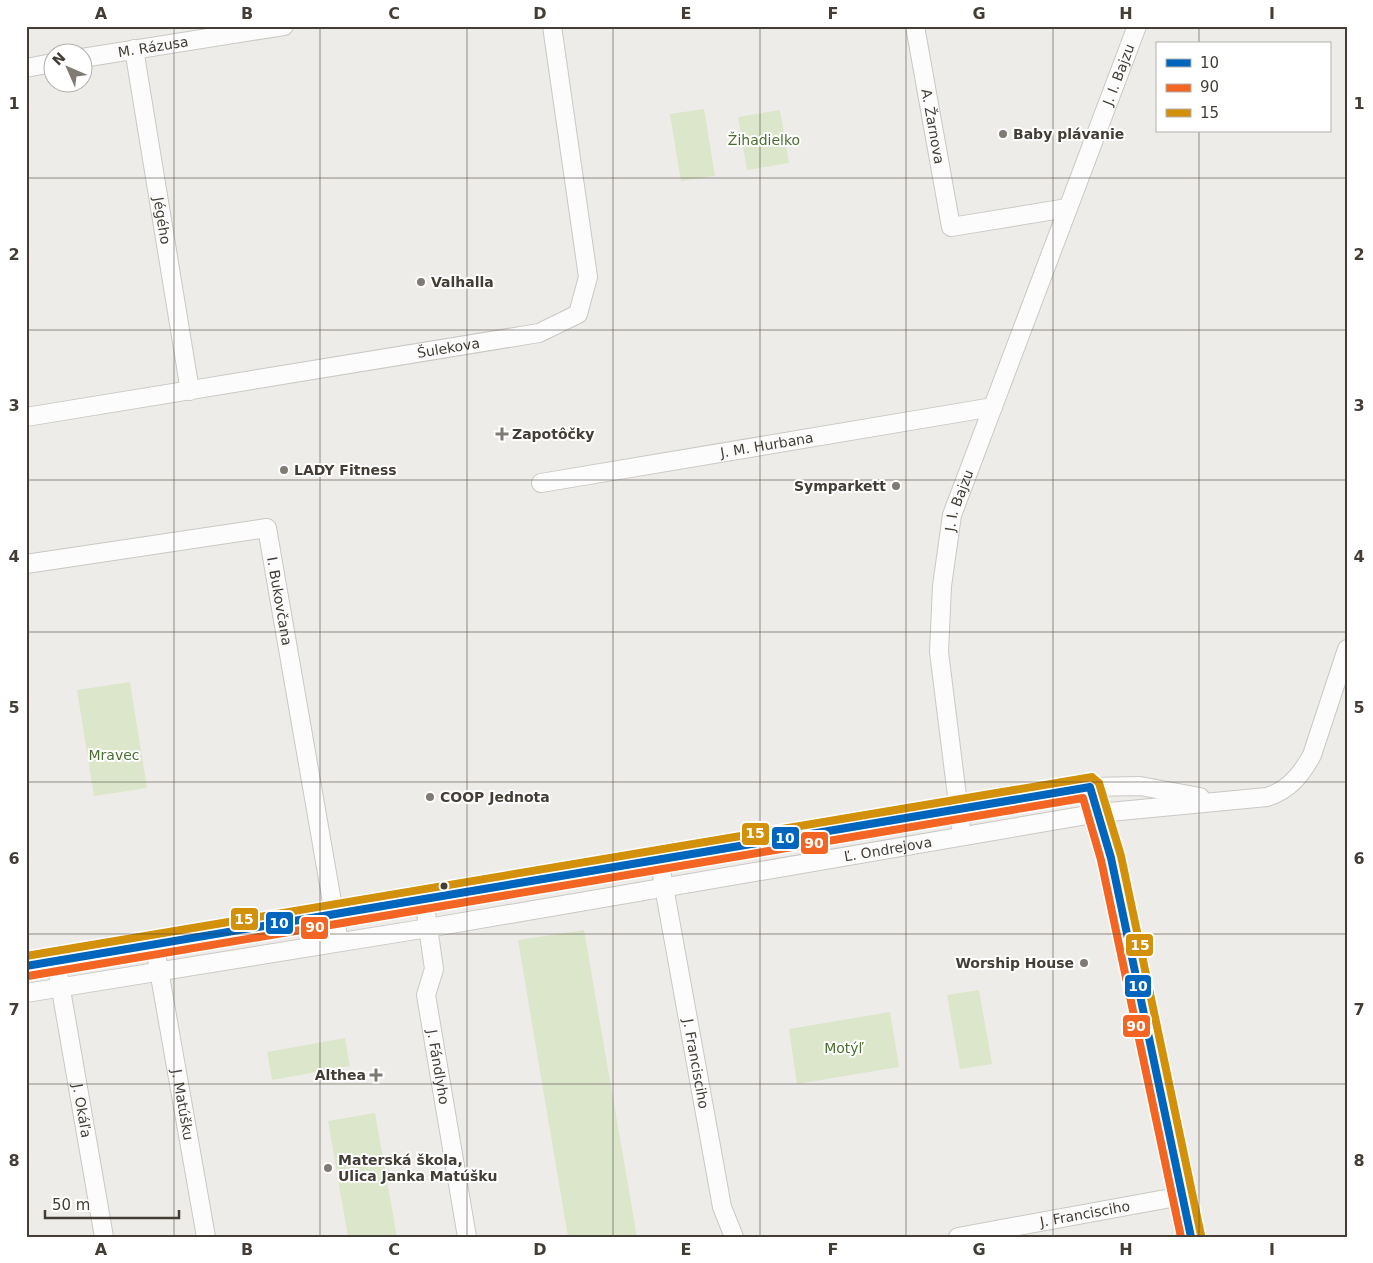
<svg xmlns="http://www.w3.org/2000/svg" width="1373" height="1263" font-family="'DejaVu Sans',sans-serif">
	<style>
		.green { fill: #dce6ca }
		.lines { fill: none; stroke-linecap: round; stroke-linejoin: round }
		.street-casing { stroke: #cac8c4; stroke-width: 20 }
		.street { stroke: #fcfcfc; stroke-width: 18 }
		.bus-1-casing { stroke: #fff; stroke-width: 11 }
		.bus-2-casing { stroke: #fff; stroke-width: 11 }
		.bus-3-casing { stroke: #fff; stroke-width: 11 }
		.bus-1 { stroke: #0065bd; stroke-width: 8 }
		.bus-2 { stroke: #f26522; stroke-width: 8 }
		.bus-3 { stroke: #d3910b; stroke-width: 8 }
		.grid { fill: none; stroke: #433d36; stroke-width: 1; stroke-opacity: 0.55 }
		.poi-dot { fill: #7f7a74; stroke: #fff; stroke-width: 2 }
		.bus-dot { fill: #433d36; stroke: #fff; stroke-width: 2 }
		.labels { text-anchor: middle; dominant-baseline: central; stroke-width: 4; stroke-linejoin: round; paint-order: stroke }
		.street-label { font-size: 14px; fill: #433d36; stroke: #fff }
		.poi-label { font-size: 14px; font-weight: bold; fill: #433d36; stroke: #fff; text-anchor: start }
		.park-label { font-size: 14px; fill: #496e2f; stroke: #fff }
		.line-badge { stroke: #fff; stroke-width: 2 }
		.badge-label { font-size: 14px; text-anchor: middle; font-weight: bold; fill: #fff }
		.neatline { fill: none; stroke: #433d36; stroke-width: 2 }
		.grid-label { font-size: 16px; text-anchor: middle; font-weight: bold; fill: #433d36 }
	</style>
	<rect width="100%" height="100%" fill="#eeece8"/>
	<path class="green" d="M704 109 715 176 681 181 670 114Z
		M780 110 789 163 747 170 738 117Z
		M130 682 147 788 94 796 77 690Z
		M584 930 637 1237H568L518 940Z
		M979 990 992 1064 960 1069 947 995Z
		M890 1012 899 1067 797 1084 789 1029Z
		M345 1038 350 1066 272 1080 267 1052Z
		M375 1113 397 1237H348L328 1121Z"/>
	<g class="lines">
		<g class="street-casing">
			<g id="street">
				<path id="s1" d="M915 26 951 227 1067 208"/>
				<path id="s2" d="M134 49 190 391"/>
				<path id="s3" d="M82 58 284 26"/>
				<path d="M26 68 52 63"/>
				<path id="s4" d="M26 417 539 333 578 314 588 277 552 26"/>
				<path id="s5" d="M541 483 993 407"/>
				<path id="s6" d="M26 564 267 528 339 942"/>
				<path d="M1090 787 1111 858 1191 1237"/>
				<path id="s7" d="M962 836 939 652 942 586 952 515 1137 26"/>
				<path id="s8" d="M659 859 722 1207 734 1237"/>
				<path id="s9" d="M424 899 434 969 426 995 467 1237"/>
				<path id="s10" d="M157 959 206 1237"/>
				<path id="s11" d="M56 961 104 1237"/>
				<path d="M26 966 1090 787 1140 786 1200 797"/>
				<path id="s12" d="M26 993 428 928 1099 813 1267 797C1289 790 1301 775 1312 755L1347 649"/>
				<path id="s13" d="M958 1237 1182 1196"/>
			</g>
		</g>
		<use href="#street" class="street"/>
		<g class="bus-1-casing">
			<path id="bus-1" d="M26 966 1090 787 1111 858 1191 1237"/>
		</g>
		<g class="bus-2-casing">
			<path id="bus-2" d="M28 976 1083 798 1101 860 1181 1237"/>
		</g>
		<g class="bus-3-casing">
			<path id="bus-3" d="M26 956 1092 777 1099 783 1121 856 1201 1235"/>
		</g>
		<use href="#bus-1" class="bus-1"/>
		<use href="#bus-2" class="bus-2"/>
		<use href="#bus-3" class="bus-3"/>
	</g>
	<path class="grid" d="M174 26V1237M320 26V1237M467 26V1237M613 26V1237M760 26V1237M906 26V1237M1053 26V1237M1199 26V44M1199 131V1237M26 178H1347M26 330H1347M26 480H1347M26 632H1347M26 782H1347M26 934H1347M26 1084H1347"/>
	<g class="poi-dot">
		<circle cx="1003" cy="134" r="5"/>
		<circle cx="421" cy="282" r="5"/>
		<path d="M499.5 426.5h5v5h5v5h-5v5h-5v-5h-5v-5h5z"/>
		<circle cx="284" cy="470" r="5"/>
		<circle cx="896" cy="486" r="5"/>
		<circle cx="430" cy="797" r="5"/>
		<circle cx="1084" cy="963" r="5"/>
		<path d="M373.5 1067.5h5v5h5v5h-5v5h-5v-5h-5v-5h5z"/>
		<circle cx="328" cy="1168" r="5"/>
	</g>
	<circle class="bus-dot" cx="444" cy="886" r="4.5"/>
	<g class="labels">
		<g class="street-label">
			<text stroke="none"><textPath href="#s3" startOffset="72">M. Rázusa</textPath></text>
			<text stroke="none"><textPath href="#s7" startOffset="794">J. I. Bajzu</textPath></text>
			<text stroke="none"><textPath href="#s1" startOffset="102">A. Žarnova</textPath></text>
			<text stroke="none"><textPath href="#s2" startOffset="174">Jégého</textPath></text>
			<text stroke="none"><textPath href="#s4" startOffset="428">Šulekova</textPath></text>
			<text stroke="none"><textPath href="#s5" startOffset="229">J. M. Hurbana</textPath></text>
			<text stroke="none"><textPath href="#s7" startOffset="339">J. I. Bajzu</textPath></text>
			<text stroke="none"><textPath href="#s6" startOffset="318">I. Bukovčana</textPath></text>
			<text stroke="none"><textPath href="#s12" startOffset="874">Ľ. Ondrejova</textPath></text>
			<text stroke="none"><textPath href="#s8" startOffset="208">J. Francisciho</textPath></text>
			<text stroke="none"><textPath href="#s9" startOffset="171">J. Fándlyho</textPath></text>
			<text stroke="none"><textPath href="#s10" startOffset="148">J. Matúšku</textPath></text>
			<text stroke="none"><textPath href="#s11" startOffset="152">J. Okáľa</textPath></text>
			<text stroke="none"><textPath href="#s13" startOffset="129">J. Francisciho</textPath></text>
		</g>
		<g class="poi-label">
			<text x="1013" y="134">Baby plávanie</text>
			<text x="431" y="282">Valhalla</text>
			<text x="512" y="434">Zapotôčky</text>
			<text x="294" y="470">LADY Fitness</text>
			<text x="886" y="486" text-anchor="end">Symparkett</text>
			<text x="440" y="797">COOP Jednota</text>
			<text x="1074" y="963" text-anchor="end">Worship House</text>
			<text x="366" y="1075" text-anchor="end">Althea</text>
			<text x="338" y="1160">Materská škola,<tspan x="338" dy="16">Ulica Janka Matúšku</tspan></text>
		</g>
		<g class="park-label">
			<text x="764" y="140">Žihadielko</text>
			<text x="114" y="755">Mravec</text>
			<text x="844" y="1048">Motýľ</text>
		</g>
	</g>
	<g class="line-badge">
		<rect x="741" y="822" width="29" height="24" rx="5" fill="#d3910b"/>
		<rect x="771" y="826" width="29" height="24" rx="5" fill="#0065bd"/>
		<rect x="800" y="831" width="29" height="24" rx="5" fill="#f26522"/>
		<rect x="230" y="907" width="29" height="24" rx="5" fill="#d3910b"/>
		<rect x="265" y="911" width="29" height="24" rx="5" fill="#0065bd"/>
		<rect x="300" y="916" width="29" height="24" rx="5" fill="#f26522"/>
		<rect x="1125" y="933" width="29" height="24" rx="5" fill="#d3910b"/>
		<rect x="1124" y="974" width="28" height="24" rx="5" fill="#0065bd"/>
		<rect x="1122" y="1014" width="29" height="24" rx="5" fill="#f26522"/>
	</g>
	<g class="badge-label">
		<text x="755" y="838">15</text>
		<text x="785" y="843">10</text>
		<text x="814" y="848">90</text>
		<text x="244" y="924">15</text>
		<text x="279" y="928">10</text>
		<text x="315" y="932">90</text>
		<text x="1140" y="950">15</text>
		<text x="1138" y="991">10</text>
		<text x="1136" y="1031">90</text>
	</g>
	<rect width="1373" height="1263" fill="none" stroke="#ffffff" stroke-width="55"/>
	<rect x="1156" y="42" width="175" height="90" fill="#ffffff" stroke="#b4b1af"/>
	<rect x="1166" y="59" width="25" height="8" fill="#0065bd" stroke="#b4b1af"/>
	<text x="1200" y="68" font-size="15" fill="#433d36">10</text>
	<rect x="1166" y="84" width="25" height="8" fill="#f26522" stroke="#b4b1af"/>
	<text x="1200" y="92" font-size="15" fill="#433d36">90</text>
	<rect x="1166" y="109" width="25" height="8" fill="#d3910b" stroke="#b4b1af"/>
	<text x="1200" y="118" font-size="15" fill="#433d36">15</text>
	<g transform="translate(68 68) rotate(315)"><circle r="24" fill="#ffffff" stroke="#b4b1af"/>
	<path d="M0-4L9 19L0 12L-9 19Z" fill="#7f7a74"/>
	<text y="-8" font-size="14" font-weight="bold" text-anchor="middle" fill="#433d36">N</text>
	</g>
	<path d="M45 1210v8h134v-8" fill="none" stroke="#433d36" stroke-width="2.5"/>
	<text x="52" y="1210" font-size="15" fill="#433d36" stroke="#ffffff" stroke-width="4" paint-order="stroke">50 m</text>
	<rect x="28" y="28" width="1318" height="1208" class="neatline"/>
	<g class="grid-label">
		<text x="101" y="19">A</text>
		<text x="247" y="19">B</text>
		<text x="394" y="19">C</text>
		<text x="540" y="19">D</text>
		<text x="686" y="19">E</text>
		<text x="833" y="19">F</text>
		<text x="979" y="19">G</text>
		<text x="1126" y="19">H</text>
		<text x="1272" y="19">I</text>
		<text x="14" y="109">1</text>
		<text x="1359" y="109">1</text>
		<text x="14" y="260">2</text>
		<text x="1359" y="260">2</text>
		<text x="14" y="411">3</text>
		<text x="1359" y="411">3</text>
		<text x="14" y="562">4</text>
		<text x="1359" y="562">4</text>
		<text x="14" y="713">5</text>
		<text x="1359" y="713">5</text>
		<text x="14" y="864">6</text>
		<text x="1359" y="864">6</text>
		<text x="14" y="1015">7</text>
		<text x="1359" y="1015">7</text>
		<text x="14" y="1166">8</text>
		<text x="1359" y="1166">8</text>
		<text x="101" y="1255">A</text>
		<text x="247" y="1255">B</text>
		<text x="394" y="1255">C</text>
		<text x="540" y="1255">D</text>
		<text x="686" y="1255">E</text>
		<text x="833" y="1255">F</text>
		<text x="979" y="1255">G</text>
		<text x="1126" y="1255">H</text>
		<text x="1272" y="1255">I</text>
	</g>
</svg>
